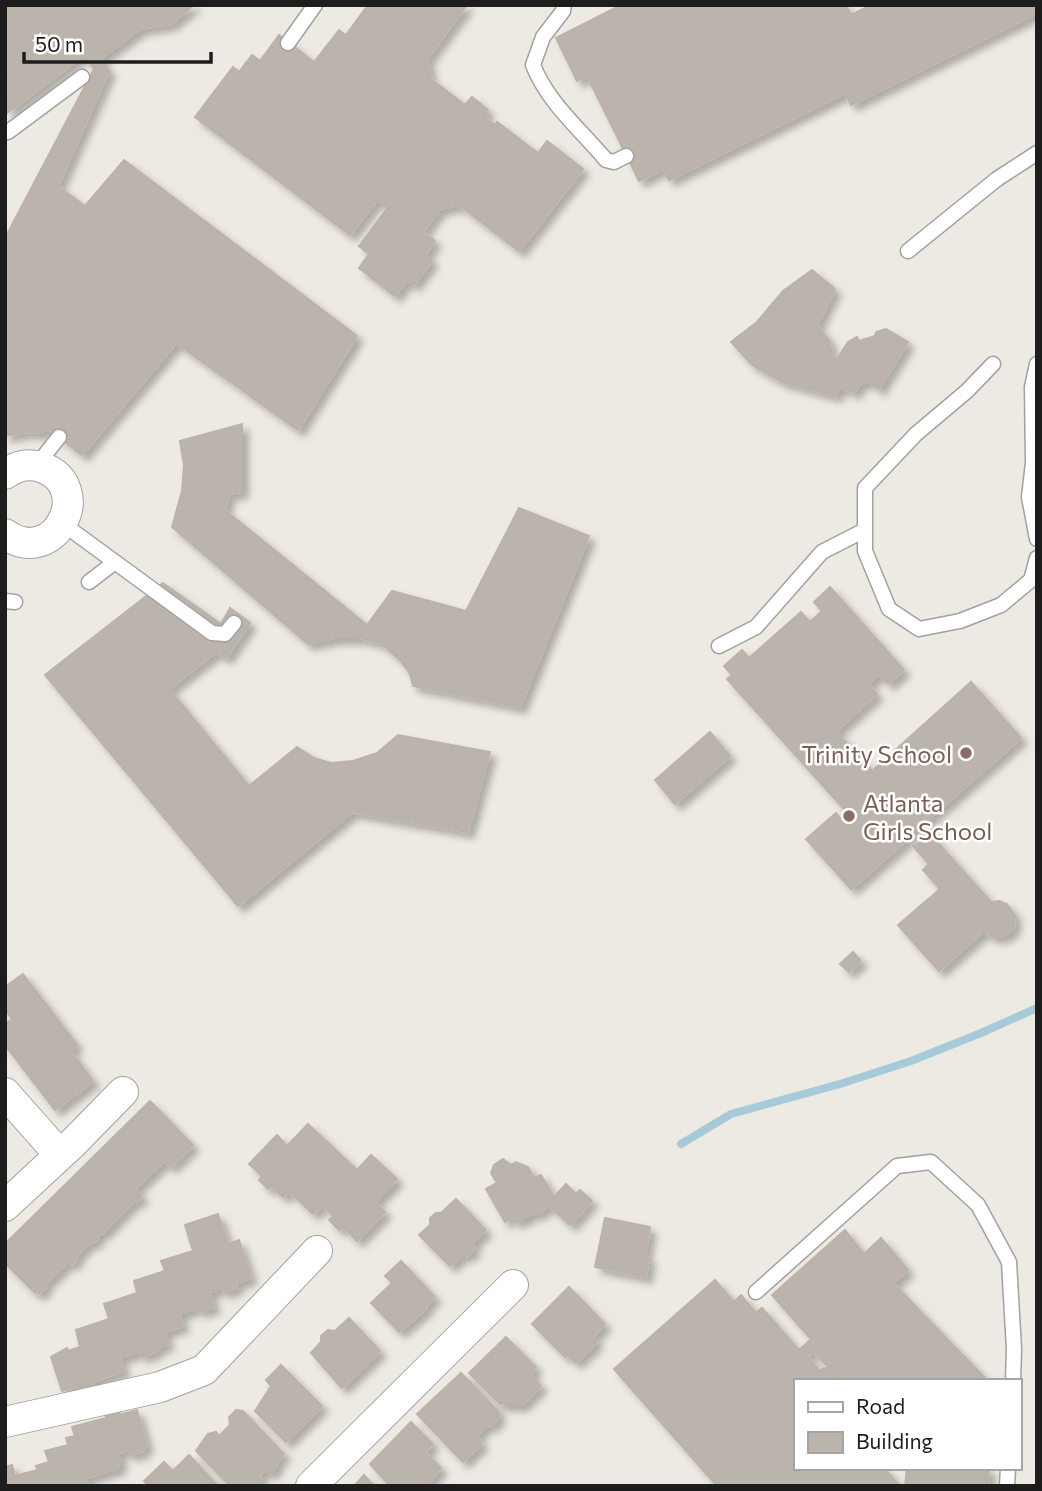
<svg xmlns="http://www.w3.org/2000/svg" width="1042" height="1491" font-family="Commissioner,sans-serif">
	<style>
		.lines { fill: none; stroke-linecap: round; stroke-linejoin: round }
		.stream { stroke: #a7cad8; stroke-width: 8 }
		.building { fill: #bab4ad; stroke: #beb2a7; stroke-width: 2; fill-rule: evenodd; filter: url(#shadow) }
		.lane-casing { stroke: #a1a1a1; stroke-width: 17 }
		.street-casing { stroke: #a1a1a1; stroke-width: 32 }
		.lane { stroke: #fff; stroke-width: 14 }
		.street { stroke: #fff; stroke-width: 30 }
		.education-dot { fill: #8d6e63; stroke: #fff; stroke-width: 2.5 }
		.labels { text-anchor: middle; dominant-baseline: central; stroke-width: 5; stroke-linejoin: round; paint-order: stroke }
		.education-label { font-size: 24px; fill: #785e54; stroke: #fff; text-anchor: end }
	</style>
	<defs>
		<filter id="shadow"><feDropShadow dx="6" dy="6" stdDeviation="3.5" flood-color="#0004"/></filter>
	</defs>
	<rect width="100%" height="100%" fill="#edeae3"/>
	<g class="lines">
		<path class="stream" d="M681 1144 731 1114 840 1084 911 1061 981 1033 1037 1008"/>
	</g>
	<path class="building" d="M5 5H194L171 24 140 29 100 59 109 71 58 186 85 206 124 160 357 336 298 430 176 343 82 455 46 427 42 433 25 432 5 436V238L94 69 84 55 7 113Z
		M368 5H467L427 59 431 79 465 105 472 97 488 110 484 117 495 125 497 122 538 153 547 141 583 169 519 251 459 205 440 209 423 232 435 241 425 255 432 261 414 285 407 280 395 296 359 268 369 254 359 246 388 207 377 200 350 235 195 117 233 67 239 72 252 55 260 61 279 35 314 62 339 30 346 35Z
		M621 5H846L851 15 871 5H1037V13L851 105 845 93 669 180 663 169 639 181 587 76 577 81 556 38Z
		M812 270 835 289 817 325 829 340 833 357 837 359 848 342 857 337 859 341 875 336 876 332 886 329 908 342 879 389 867 381 860 384 854 393 841 387 835 396 782 382 752 365 731 342 757 322 783 291Z
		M242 424V492L229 494 225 510 367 625 392 591 466 611 519 508 589 536 520 707 413 686 410 674 400 660 380 643 360 638H334L308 644 172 527 182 491 184 465 180 441Z
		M163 583 221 624 230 608 250 623 226 658 216 652 169 689 249 786 297 747 314 758 331 763 353 761 377 753 398 735 490 752 468 832 352 812 238 906 45 675Z
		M830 587 904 670 888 684 879 674 868 684 877 694 836 731 872 771 971 682 1021 738 922 825 991 902 999 901 1007 904 1015 916 1014 927 1008 934 1000 937H992L984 931 939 971 898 925 940 889 923 870 929 864 913 846 922 842 911 829 907 833 910 837 851 889 806 839 836 813 845 824 852 818 727 679 732 675 724 666 742 650 749 658 801 612 810 622 822 611 814 602Z
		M710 732 730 756 675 804 655 780Z
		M853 952 861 961 849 972 840 964Z
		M23 974 77 1045 70 1050 93 1081 55 1110 5 1045V1024L12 1019 5 1010V987Z
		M150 1101 193 1145 171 1167 164 1161 135 1189 142 1196 136 1202 134 1201 103 1233 102 1231 96 1237 98 1239 93 1243 91 1241 75 1257 77 1259 72 1264 69 1261 44 1285 46 1288 39 1294 37 1291 35 1293 5 1263V1244Z
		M308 1124 357 1170 371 1155 397 1179 375 1202 385 1212 357 1241 343 1227 339 1230 329 1220 333 1216 322 1205 313 1214 289 1191 283 1197 271 1186 268 1189 259 1180 262 1176 249 1164 277 1135 287 1146Z
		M503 1159 511 1165 516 1162 528 1167 534 1178 541 1175 554 1197 566 1184 576 1194 580 1190 592 1201 570 1225 548 1205 539 1214 533 1213 516 1223 514 1216 505 1222 486 1189 497 1183 491 1173 494 1165Z
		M456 1199 486 1230 471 1244 475 1248 467 1256 464 1253 450 1266 419 1235 430 1225V1218L436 1213H441Z
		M218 1214 228 1244 239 1240 251 1278 236 1283 237 1288 224 1292 222 1288 209 1292 214 1307 200 1312 198 1307 179 1314 183 1326 164 1332 168 1344 156 1348 157 1351 142 1357 140 1351 119 1358 124 1371 94 1381 95 1385 80 1389 79 1386 62 1391 51 1357 67 1348 68 1351 80 1347 76 1330 109 1319 104 1304 137 1293 134 1281 165 1271 161 1261 193 1251 185 1225Z
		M605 1218 650 1227 645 1257 649 1258 646 1277 595 1267Z
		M845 1230 864 1254 881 1238 908 1270 893 1283 988 1381H841L837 1376 834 1379 835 1381H795V1468H884L900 1486H717L614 1369 715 1280 734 1302 741 1295 756 1313 762 1308 799 1350 811 1339 772 1295ZM813 1351 828 1367 825 1369 824 1368 820 1371 807 1356Z
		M401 1261 435 1297 424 1308 426 1309 399 1332 371 1303 392 1283 385 1276Z
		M569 1287 605 1324 592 1337 597 1342 576 1363 567 1355 565 1357 532 1324Z
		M349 1318 380 1351 342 1388 311 1353 321 1342V1336L328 1330 335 1331Z
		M506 1337 536 1367 530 1374 541 1386 522 1405H505L502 1402 500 1404 469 1373Z
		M281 1365 322 1406 286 1442 255 1411 271 1386 266 1380Z
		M461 1373 499 1412 498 1418 492 1426 487 1425 476 1436 482 1444 463 1462 417 1414Z
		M119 1410 120 1415 137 1410 147 1446 143 1447 144 1451 130 1455 129 1450 118 1453 121 1464H118L119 1468 86 1478 88 1486H5V1467L12 1465 15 1476 37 1470 36 1466 49 1462 45 1451 68 1445 66 1438 75 1436 72 1427 106 1418 105 1414Z
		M236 1410 243 1411 284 1454 275 1464 277 1466 270 1474 266 1469 259 1476 261 1479 254 1486H230L196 1451 208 1434 216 1432 219 1436 230 1425 229 1417Z
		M411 1422 433 1444 425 1452 441 1468 426 1486H390L370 1464Z
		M189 1455 218 1486H149L144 1481 164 1462 173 1471Z
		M907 1468H989L988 1486H905Z
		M364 1475 374 1486H354Z"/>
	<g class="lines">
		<g class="lane-casing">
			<path id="lane" d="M564 5 563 11 543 37 533 65C548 103 580 129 606 160L614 162 626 156
				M288 43 315 5
				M5 132H8L82 77
				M908 251 997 179 1037 153
				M993 364 967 391 916 434 865 488V551L889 609 919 629 960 621 1001 605 1031 580 1037 558
				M1037 364 1032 387 1033 463 1029 497 1037 539
				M36 466 59 437
				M63 524 212 633 225 634 234 623
				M89 582 115 562
				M5 601 15 602
				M719 646 756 627 822 552 865 530
				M756 1292 897 1166 931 1162 978 1205 1009 1262 1014 1349 1013 1381
				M1007 1486 1008 1468"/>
		</g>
		<g class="street-casing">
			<path id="street" d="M5 474C16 466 28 463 41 467 97 486 55 570 5 534
				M5 1093 60 1155
				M5 1206 72 1144 123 1092
				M5 1422 160 1387 204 1370 317 1251
				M311 1486 513 1285"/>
		</g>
		<use href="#lane" class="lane"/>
		<use href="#street" class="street"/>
	</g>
	<g class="education-dot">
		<circle cx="966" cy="753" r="7"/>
		<circle cx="849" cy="816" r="7"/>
	</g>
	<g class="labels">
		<g class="education-label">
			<text x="952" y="753">Trinity School</text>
			<text x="863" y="802" text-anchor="start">Atlanta<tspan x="863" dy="28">Girls School</tspan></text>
		</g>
	</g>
	<rect width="1042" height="1491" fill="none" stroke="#1d1d1d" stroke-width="14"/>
	<rect x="794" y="1379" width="228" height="91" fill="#ffffff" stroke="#a5a5a5" stroke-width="2"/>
	<rect x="808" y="1402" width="35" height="10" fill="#ffffff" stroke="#a5a5a5" stroke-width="2"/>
	<text x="856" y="1414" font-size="21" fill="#1d1d1d">Road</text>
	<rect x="808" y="1432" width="35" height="21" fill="#bab4ad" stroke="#a5a5a5" stroke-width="2"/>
	<text x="856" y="1449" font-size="21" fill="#1d1d1d">Building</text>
	<path d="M24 52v10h187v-10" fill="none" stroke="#1d1d1d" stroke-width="3.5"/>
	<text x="35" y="52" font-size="21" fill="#1d1d1d" stroke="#ffffff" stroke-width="5" paint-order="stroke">50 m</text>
</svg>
